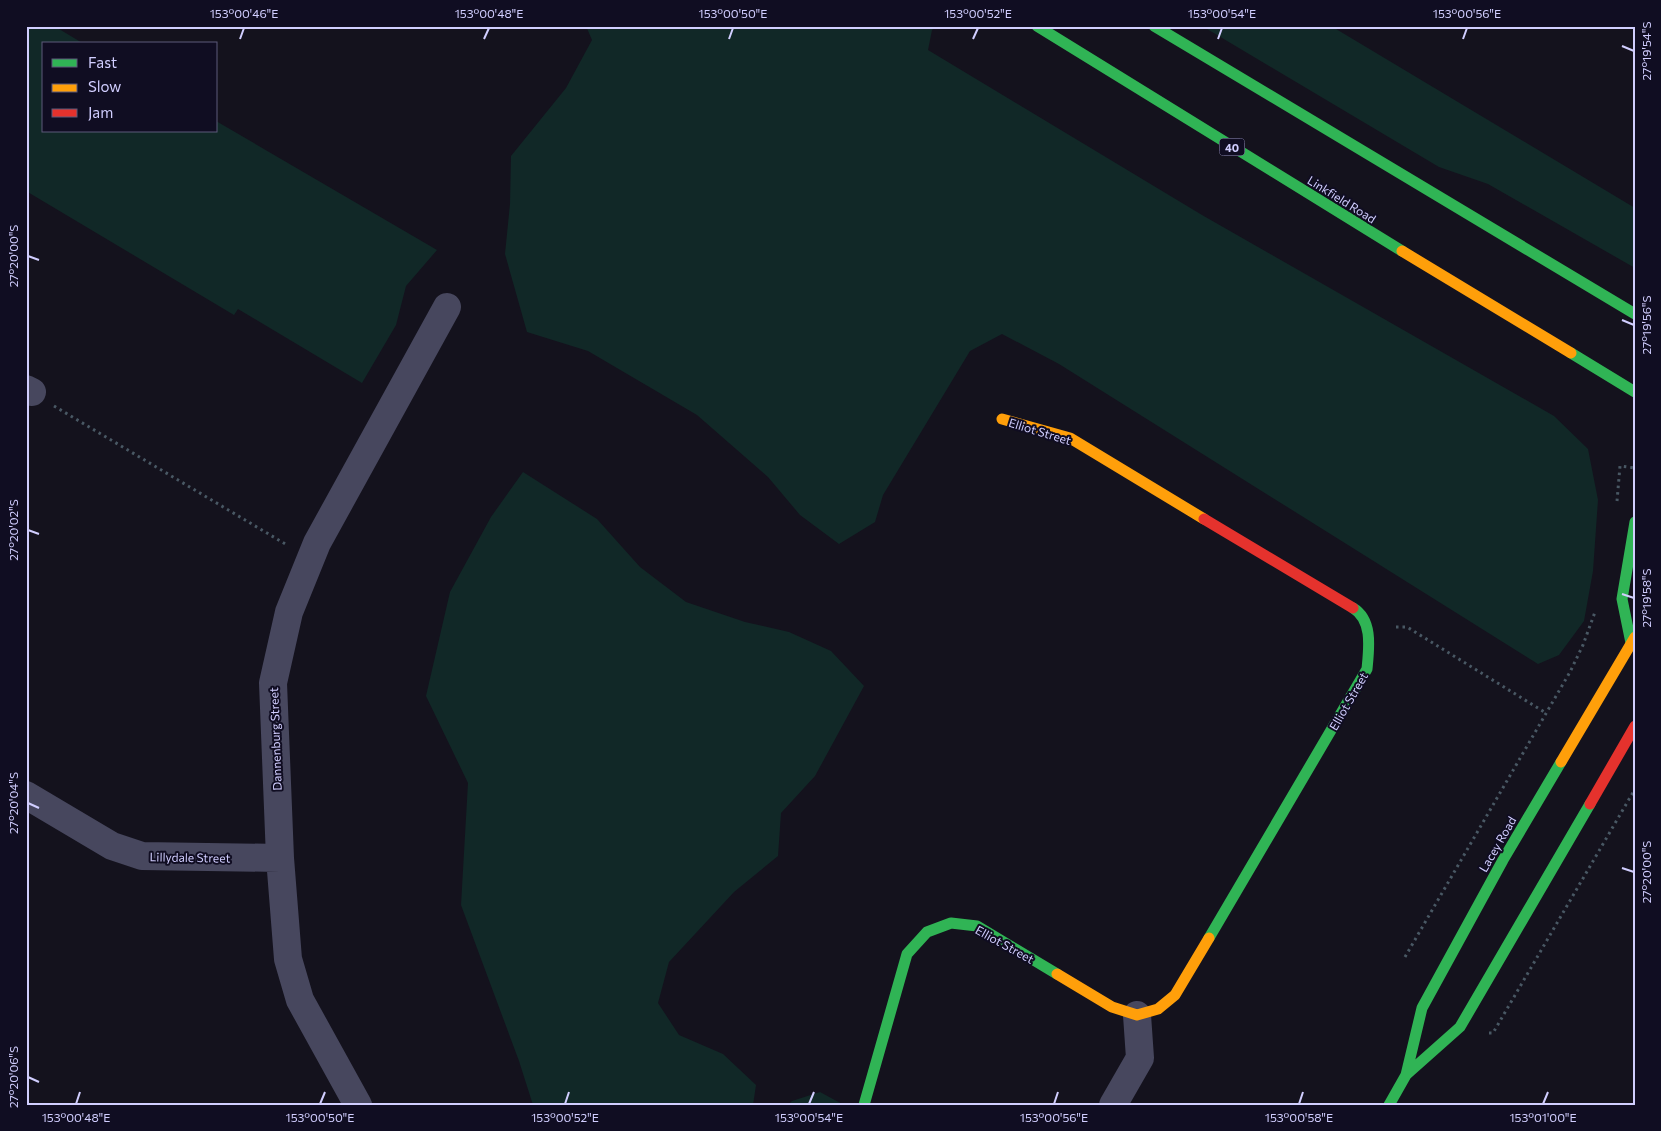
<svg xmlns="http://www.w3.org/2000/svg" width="1661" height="1131" font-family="Commissioner,sans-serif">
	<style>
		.green { fill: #112827 }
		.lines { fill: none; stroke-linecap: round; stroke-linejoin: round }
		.path { stroke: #495864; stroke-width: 3; stroke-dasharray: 2.5 4; stroke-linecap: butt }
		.street { stroke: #47475e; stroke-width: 28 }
		.fast { stroke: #30b455; stroke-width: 11 }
		.slow { stroke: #ff9f0a; stroke-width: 11 }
		.jam { stroke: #e5322d; stroke-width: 11 }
		.ticks { fill: none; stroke: #d1ceff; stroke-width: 2 }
		.labels { text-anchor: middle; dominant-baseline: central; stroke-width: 4; stroke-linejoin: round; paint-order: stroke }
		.shield { fill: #100d22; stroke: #9794bd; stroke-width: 1 }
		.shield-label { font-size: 11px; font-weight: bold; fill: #d1ceff }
		.street-label { font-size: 12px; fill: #d1ceff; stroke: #100d22 }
		.neatline { fill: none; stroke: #d1ceff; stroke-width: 2 }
		.ticks-label { font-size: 12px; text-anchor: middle; fill: #d1ceff }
	</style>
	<rect width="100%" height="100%" fill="#14121d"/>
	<path class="green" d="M26 26H54L84 44H44V131H216V121L437 250 406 286 396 325 362 383 238 309 234 315 26 191Z
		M586 26H936L932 30 928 50 1202 215 1554 416 1588 449 1598 500 1593 571 1584 621 1559 655 1538 664 1059 364 1002 334 970 351 883 495 875 522 839 544 800 515 768 477 697 415 588 351 527 332 505 254 510 204 511 156 566 88 592 40Z
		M1202 26H1331L1635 208V268L1488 184 1439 167Z
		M523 472 597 519 640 567 686 602 745 622 789 632 831 651 864 686 815 776 781 813 778 856 734 892 669 962 658 1003 679 1035 723 1054 756 1085 753 1105H533L519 1061 461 905 468 783 426 696 450 592 491 517Z
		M820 1092 844 1105H788L792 1101Z"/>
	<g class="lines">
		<path class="path" d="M54 406 287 545
			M1617 501 1620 466 1635 468
			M1396 627H1407L1546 713
			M1405 957 1570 672 1583 645 1595 612
			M1489 1033H1493L1635 789"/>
		<path class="street" d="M26 389 32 392
			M26 795 112 846 142 856 280 858
			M358 1105 300 1000 288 959 280 858 273 683 289 612 317 543 447 307
			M1113 1105 1140 1058 1137 1015"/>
		<path class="fast" d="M1037 26 1402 251
			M1154 26 1635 314
			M1571 353 1635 392
			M1631 643 1622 599 1635 522
			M1209 938 1367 669C1369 648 1373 620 1353 608
			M1406 1075 1460 1027 1590 804
			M864 1105 907 954 927 932 951 923 977 926 1057 974
			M1389 1105 1406 1075 1422 1008 1503 860 1561 762"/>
		<path class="slow" d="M1402 251 1571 353
			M1002 419 1070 438 1204 519
			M1561 762 1635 637
			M1057 974 1112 1007 1137 1015 1158 1009 1175 995 1209 938"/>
		<path class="jam" d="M1204 519 1353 608
			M1590 804 1635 726"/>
	</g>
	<path class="ticks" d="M240 39 244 28M484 39 489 28M729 39 733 28M973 39 978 28M1218 39 1222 28M1463 39 1467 28M1622 46 1634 51M28 256 39 260M1622 320 1634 325M28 530 39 534M1622 594 1634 598M28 803 39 808M1622 868 1634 872M28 1077 39 1082M76 1104 80 1092M320 1104 325 1092M565 1104 569 1092M809 1104 814 1092M1054 1104 1058 1092M1299 1104 1303 1092M1543 1104 1548 1092"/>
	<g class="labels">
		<rect class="shield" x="1219.5" y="138.5" width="25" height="17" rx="4"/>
		<g class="shield-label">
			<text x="1232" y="147">40</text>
		</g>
		<g class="street-label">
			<text transform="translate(1342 199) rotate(32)">Linkfield Road</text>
			<text transform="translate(1040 431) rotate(17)">Elliot Street</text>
			<text transform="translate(1348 701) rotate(-60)">Elliot Street</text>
			<text transform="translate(275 739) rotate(-92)">Dannenburg Street</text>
			<text transform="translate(1497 844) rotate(-60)">Lacey Road</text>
			<text transform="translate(190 857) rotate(1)">Lillydale Street</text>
			<text transform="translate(1005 944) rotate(29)">Elliot Street</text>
		</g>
	</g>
	<rect width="1661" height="1131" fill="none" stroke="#100d22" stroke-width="55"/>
	<rect x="42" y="42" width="175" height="90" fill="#100d22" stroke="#5d5a7a"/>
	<rect x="52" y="59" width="25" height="8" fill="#30b455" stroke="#5d5a7a"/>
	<text x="88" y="68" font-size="15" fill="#d1ceff">Fast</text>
	<rect x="52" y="84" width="25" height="8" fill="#ff9f0a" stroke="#5d5a7a"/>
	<text x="88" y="92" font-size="15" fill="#d1ceff">Slow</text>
	<rect x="52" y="109" width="25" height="8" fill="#e5322d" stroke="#5d5a7a"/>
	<text x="88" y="118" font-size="15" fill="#d1ceff">Jam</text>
	<rect x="28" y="28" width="1606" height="1076" class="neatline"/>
	<g class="ticks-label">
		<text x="244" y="18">153°00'46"E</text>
		<text x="489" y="18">153°00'48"E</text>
		<text x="733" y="18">153°00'50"E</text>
		<text x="978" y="18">153°00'52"E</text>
		<text x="1222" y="18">153°00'54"E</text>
		<text x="1467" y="18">153°00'56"E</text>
		<text transform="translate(1647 51) rotate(-90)" y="4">27°19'54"S</text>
		<text transform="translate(14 256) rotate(-90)" y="4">27°20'00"S</text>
		<text transform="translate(1647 325) rotate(-90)" y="4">27°19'56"S</text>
		<text transform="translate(14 530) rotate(-90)" y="4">27°20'02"S</text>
		<text transform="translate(1647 598) rotate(-90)" y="4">27°19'58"S</text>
		<text transform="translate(14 803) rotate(-90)" y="4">27°20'04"S</text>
		<text transform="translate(1647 872) rotate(-90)" y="4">27°20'00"S</text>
		<text transform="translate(14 1077) rotate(-90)" y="4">27°20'06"S</text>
		<text x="76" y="1122">153°00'48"E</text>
		<text x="320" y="1122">153°00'50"E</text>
		<text x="565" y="1122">153°00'52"E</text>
		<text x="809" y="1122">153°00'54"E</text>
		<text x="1054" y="1122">153°00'56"E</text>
		<text x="1299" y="1122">153°00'58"E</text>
		<text x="1543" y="1122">153°01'00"E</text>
	</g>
</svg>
